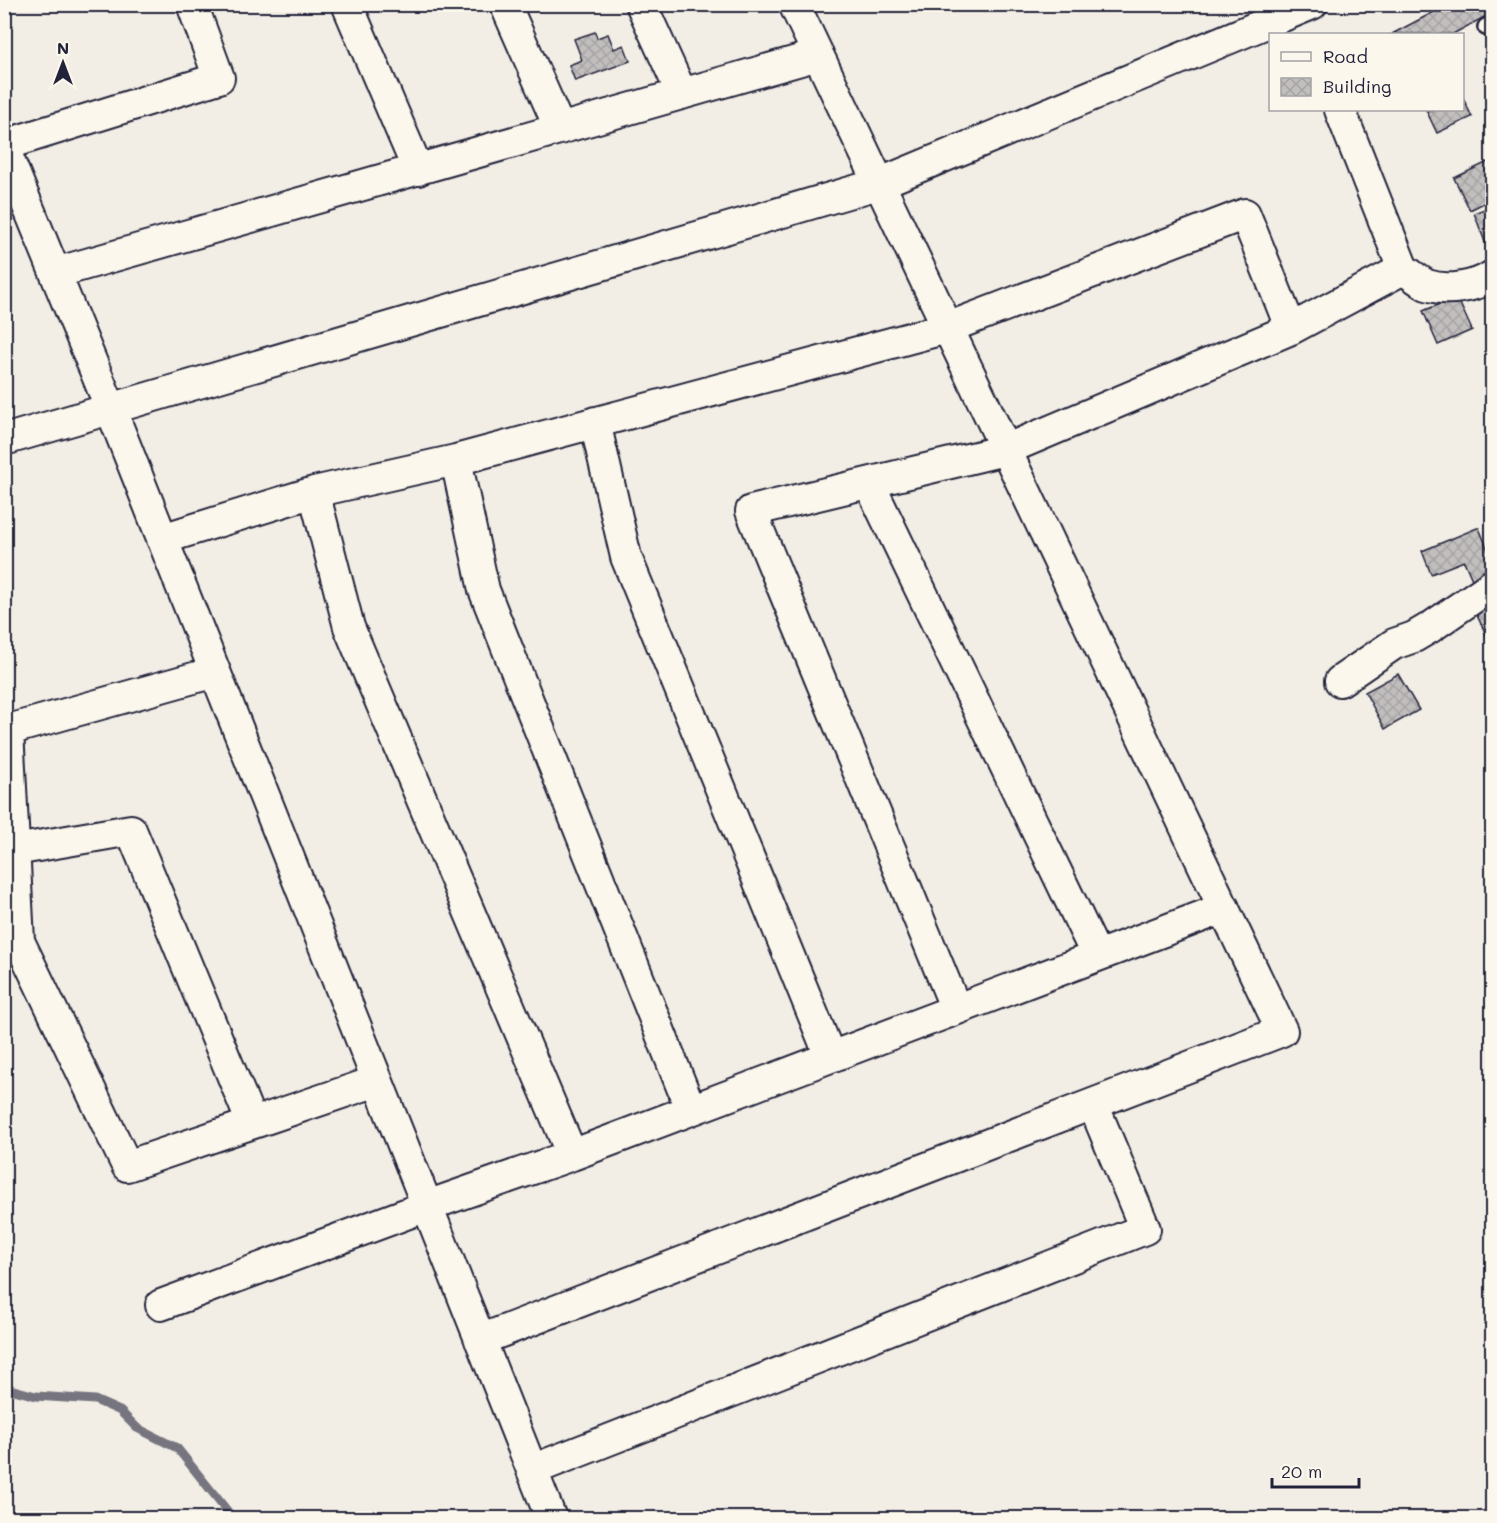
<svg xmlns="http://www.w3.org/2000/svg" width="1497" height="1523" font-family="Mali,sans-serif">
	<style>
		.lines { fill: none; stroke-linecap: round; stroke-linejoin: round }
		.stream { stroke: #76747f; stroke-width: 9 }
		.building { fill: url(#building-cross-hatch); stroke: #22223b; stroke-width: 1.5 }
		.service-casing { stroke: #22223b; stroke-width: 20 }
		.minor-casing { stroke: #22223b; stroke-width: 34 }
		.service { stroke: #fbf7ec; stroke-width: 15 }
		.minor { stroke: #fbf7ec; stroke-width: 30 }
	</style>
	<defs>
		<pattern id="building-cross-hatch" width="8" height="8" patternUnits="userSpaceOnUse" patternTransform="scale(1.5)"><rect width="8" height="8" fill="#c2bebe"/><path d="M0 0l8 8M0 8l8-8" fill="none" stroke="#a6a3a4"/></pattern>
	</defs>
	<rect width="100%" height="100%" fill="#f2eee5"/>
	<filter id="ink" filterUnits="userSpaceOnUse"><feTurbulence type="fractalNoise" baseFrequency=".0167" numOctaves="2"/><feDisplacementMap in="SourceGraphic" scale="12" xChannelSelector="R" yChannelSelector="G"/><feConvolveMatrix kernelMatrix="1 2 1 2 8 2 1 2 1" color-interpolation-filters="sRGB"/></filter>
	<g filter="url(#ink)">
		<g class="lines">
			<path class="stream" d="M4 1384 10 1389 36 1396 95 1400 120 1411 137 1428 177 1448 233 1518"/>
		</g>
		<path class="building" d="M1449 4H1485L1490 14 1453 34H1392Z
			M595 32 597 38 608 34 614 49 624 45 630 61 575 81 569 65 582 60 574 39Z
			M1462 96 1472 117 1437 133 1426 110H1462Z
			M1492 160V199L1470 210 1454 178Z
			M1492 206V239L1485 242 1474 213Z
			M1457 297 1472 330 1438 345 1423 311Z
			M1477 528H1479L1492 560V576L1474 584 1464 561 1431 574 1422 551Z
			M1492 601V644L1491 645 1474 609Z
			M1398 674 1419 710 1385 729 1365 692Z"/>
		<g class="lines">
			<g class="service-casing">
				<path id="service" d="M1486 27 1492 24"/>
			</g>
			<g class="minor-casing">
				<path id="minor" d="M347 4 418 170
					M505 4 560 129
					M641 4 682 94
					M4 145 219 78 192 4
					M4 148 110 407 551 1518
					M1403 269C1411 274 1419 281 1427 285 1447 292 1476 287 1492 276
					M55 273 818 55
					M595 422 626 557 830 1056
					M4 440 878 184 1312 4
					M456 460 484 590 691 1110
					M869 483 1097 956
					M314 492 349 627 572 1155
					M162 539 314 492 456 460 947 328 1245 214 1291 329
					M215 672 8 730 19 941 127 1166 377 1081
					M1340 681 1394 644 1414 637 1431 627 1492 585
					M15 850 131 830 252 1123
					M956 1009 751 511 1005 450 1291 329 1403 269 1340 110
					M161 1305 427 1206 572 1155 1224 908
					M480 1340 1282 1031 794 4
					M532 1470 1145 1229 1093 1104"/>
			</g>
			<use href="#service" class="service"/>
			<use href="#minor" class="minor"/>
		</g>
	</g>
	<rect width="1497" height="1523" fill="none" stroke="#fbf7ec" stroke-width="24"/>
	<rect x="12" y="12" width="1473" height="1499" fill="none" stroke="#22223b" stroke-width="2" filter="url(#ink)"/>
	<rect x="1269" y="33" width="195" height="78" fill="#fbf7ec" stroke="#a4a2a5" stroke-width="1.5"/>
	<rect x="1281" y="52" width="30" height="9" fill="#fbf7ec" stroke="#a4a2a5" stroke-width="1.5"/>
	<text x="1323" y="63" font-size="18" fill="#22223b">Road</text>
	<rect x="1281" y="78" width="30" height="18" fill="url(#building-cross-hatch)" stroke="#a4a2a5" stroke-width="1.5"/>
	<text x="1323" y="93" font-size="18" fill="#22223b">Building</text>
	<g transform="translate(63 63)" stroke="#fbf7ec" stroke-width="4.5" paint-order="stroke">
	<path d="M0-4.5L10 22L0 15L-10 22Z" fill="#22223b"/>
	<text y="-9" font-size="16" font-weight="bold" text-anchor="middle" fill="#22223b">N</text>
	</g>
	<path d="M1272 1478v9h87v-9" fill="none" stroke="#22223b" stroke-width="3"/>
	<text x="1281" y="1478" font-size="18" fill="#22223b" stroke="#fbf7ec" stroke-width="4.5" paint-order="stroke">20 m</text>
</svg>
